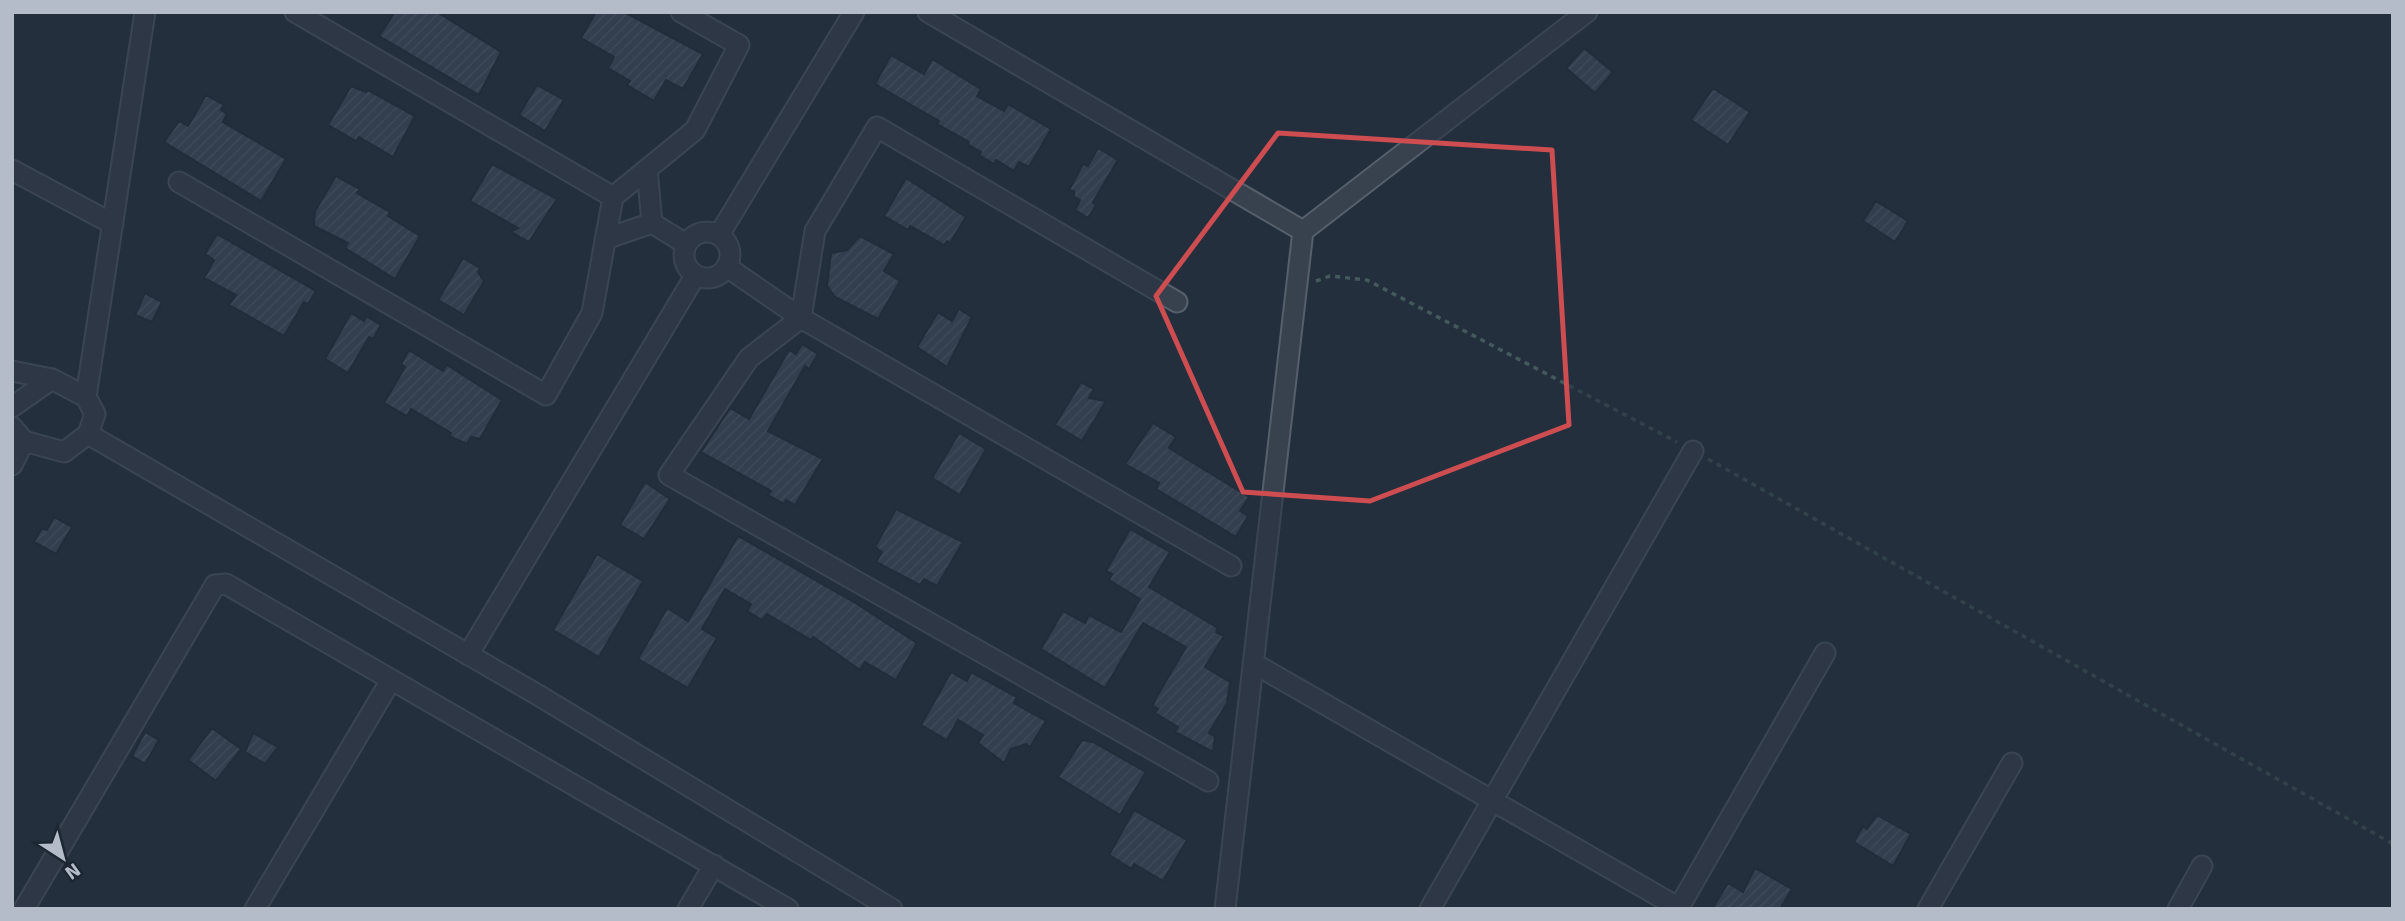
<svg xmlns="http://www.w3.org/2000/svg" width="2405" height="921" font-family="Signika,sans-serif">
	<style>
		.building { fill: url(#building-hatch); stroke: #1f2835; stroke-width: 2 }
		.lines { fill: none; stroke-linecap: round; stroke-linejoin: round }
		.minor-casing { stroke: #565f6c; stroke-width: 23 }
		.path { stroke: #44595c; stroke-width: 3.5; stroke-dasharray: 5 5; stroke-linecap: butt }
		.minor { stroke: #38414e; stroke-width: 19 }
		.marked { fill: none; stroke: #ce4d50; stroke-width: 5; stroke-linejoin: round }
	</style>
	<defs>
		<pattern id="building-hatch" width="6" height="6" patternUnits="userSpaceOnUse" patternTransform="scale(1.75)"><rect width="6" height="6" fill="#455162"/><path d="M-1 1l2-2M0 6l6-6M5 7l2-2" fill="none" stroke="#5d6877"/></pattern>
	</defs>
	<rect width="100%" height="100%" fill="#242f3e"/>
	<path class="building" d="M395 12H437L501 52 479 95 379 36Z
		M596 12H624L703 54 683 89 666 80 654 101 627 85 630 81 608 68 614 57 581 38Z
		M1584 48 1613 72 1595 93 1566 68Z
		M891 55 924 74 932 59 981 89 977 96 1004 111 1008 104 1051 129 1029 167 1019 162 1014 171 996 160 994 164 979 155 981 152 968 145 969 142 937 124 939 121 875 84Z
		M537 85 564 100 545 131 519 115Z
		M351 86 366 92 368 90 415 116 393 157 359 137 356 141 328 125Z
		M1713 88 1750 112 1728 145 1691 120Z
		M206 95 224 105 221 110 227 114 223 122 286 159 261 201 164 142 179 121 188 126Z
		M1098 148 1118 160 1093 202 1096 205 1088 218 1075 210 1080 200 1074 197V191L1069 190 1083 164 1088 166Z
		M492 164 557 199 529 242 511 232 518 228 470 201Z
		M336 176 360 189 357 193 390 212 388 216 420 236 395 279 345 248 348 243 314 226 315 211Z
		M906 178 966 217 950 243 947 241 944 245 910 226 908 230 884 216Z
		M1876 201 1908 221 1895 242 1863 221Z
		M217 234 316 291 308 304 304 302 284 336 229 305 236 295 204 278 214 260 205 254Z
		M860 236 894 254 884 271 900 281 878 319 835 297 827 286 831 253 847 250Z
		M463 258 480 268 478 272 484 281 464 315 438 300Z
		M145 293 162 302 152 322 135 315Z
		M959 309 972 317 947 367 917 347 938 312 952 321Z
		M351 313 364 321 366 316 381 325 373 339 369 337 348 373 325 359Z
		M802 344 818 354 809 369 805 366 768 431 823 459 795 505 786 500 784 504 768 495 771 491 701 452 730 408 749 419 789 350 796 354Z
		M409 350 443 371 447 365 502 400 480 439 471 437 467 444 449 436 451 433 411 409 407 416 384 403 405 367 401 364Z
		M1081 382 1094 389 1089 398 1106 401 1082 441 1055 425Z
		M1153 423 1176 437 1169 448 1249 497 1240 511 1248 516 1236 537 1156 489 1159 483 1125 464Z
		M959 433 986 449 960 495 932 478Z
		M645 482 670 499 644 539 620 525Z
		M896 509 963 542 937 586 924 579 920 585 876 562 882 552 875 547Z
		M54 517 72 527 56 554 34 542 42 528 47 530Z
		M1130 529 1170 552 1149 587 1218 628 1216 632 1224 636 1205 667 1230 682 1227 703 1209 733 1215 736 1213 752 1175 732 1178 727 1155 713 1158 709 1153 706 1156 698 1186 647 1143 623 1105 688 1041 649 1063 611 1085 623 1089 615 1121 632 1140 599 1109 580 1112 574 1106 571Z
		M738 536 857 604 917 643 896 680 865 662 860 670 813 637 811 640 767 614 762 620 747 611 751 604 725 589 702 629 717 638 688 688 638 659 667 608 688 621Z
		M597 554 643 581 599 657 553 630Z
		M951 672 967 681 971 672 1017 697 1014 703 1046 721 1030 747 1026 744 1011 749 1004 763 978 743 983 735 958 720 947 740 921 725Z
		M212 728 241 749 216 781 188 760Z
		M145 732 159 740 145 764 132 756Z
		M253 733 278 747 265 764 245 752Z
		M1082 740 1093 742 1146 772 1120 815 1058 777Z
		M1134 810 1187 840 1163 881 1134 864 1132 869 1109 855Z
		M1877 815 1911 834 1893 866 1854 842 1863 826 1867 829Z
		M1755 868 1792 889 1780 909H1712L1728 883 1743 892Z"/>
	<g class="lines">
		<g class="minor-casing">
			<path id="minor" d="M295 12 613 197
				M928 12 1303 231
				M647 169 652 223
				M12 170 113 224
				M179 182 546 395 592 313 613 197 695 130 739 45 681 12
				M652 223 686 244
				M684 255a23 23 0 1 1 46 0a23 23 0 1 1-46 0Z
				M719 235 854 12
				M605 239 652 223
				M727 267 801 318 1231 566
				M1177 302 877 127 815 231 801 318 749 358 669 475 1208 781
				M12 371 52 379
				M86 397 145 12
				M12 407 52 379 86 397 95 414 88 434 64 452 24 441 12 427
				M88 434 538 695 892 909
				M12 465 24 441
				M468 655 695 276
				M1253 663 1681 909
				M24 909 215 585 226 584 788 909
				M255 909 391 680
				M688 909 714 865
				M1225 909 1303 231 1587 12
				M1430 909 1693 451
				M1678 909 1825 653
				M1928 909 2012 763
				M2178 909 2202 866"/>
		</g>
		<path class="path" d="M1316 281 1330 276 1367 280 1677 442
			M1708 459 2393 844"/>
		<use href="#minor" class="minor"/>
	</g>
	<path d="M0 0H2405V921H0ZM1278 133 1552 150 1569 425 1370 501 1243 492 1156 296Z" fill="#242f3e" fill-opacity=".55" fill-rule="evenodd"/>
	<path class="marked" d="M1278 133 1552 150 1569 425 1370 501 1243 492 1156 296Z"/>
	<rect width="2405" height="921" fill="none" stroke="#b4bcc9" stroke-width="28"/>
	<g transform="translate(63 858) rotate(144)" stroke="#1d2633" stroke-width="5" paint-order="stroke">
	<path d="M0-5L12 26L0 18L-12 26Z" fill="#b4bcc9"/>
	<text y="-10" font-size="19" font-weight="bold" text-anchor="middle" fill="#b4bcc9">N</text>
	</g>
</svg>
